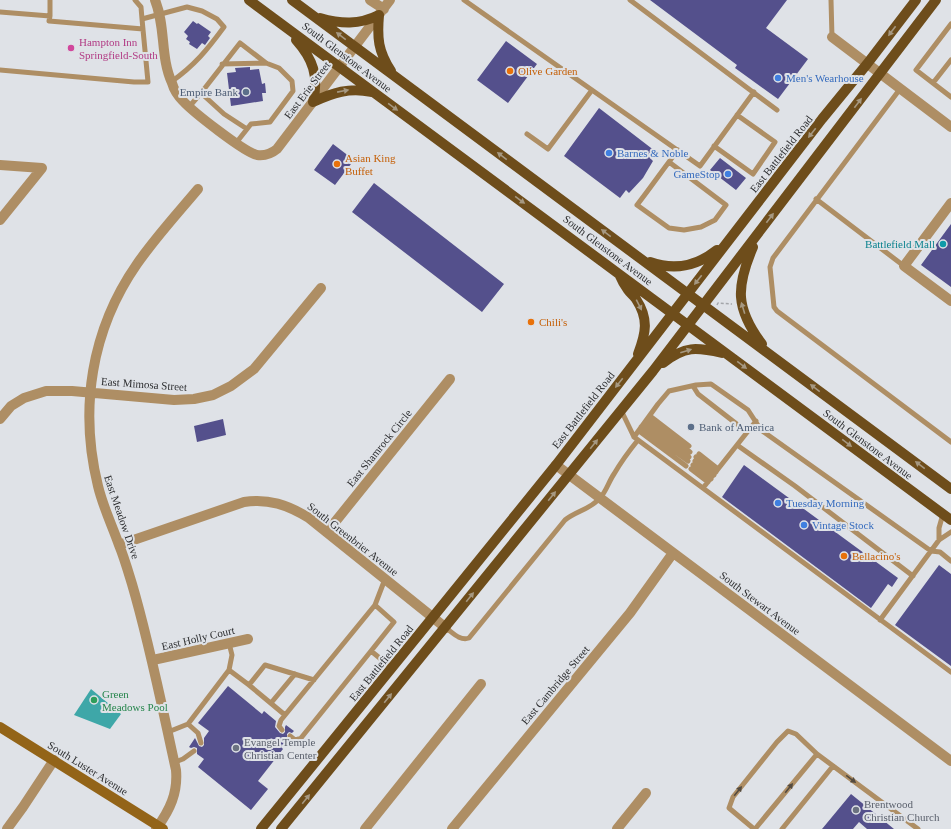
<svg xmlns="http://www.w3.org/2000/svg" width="951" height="829" font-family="Georgia,serif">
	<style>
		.water { fill: #3ea7a8 }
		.building { fill: #54508c }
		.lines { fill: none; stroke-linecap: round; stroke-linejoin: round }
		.path { stroke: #a4a6aa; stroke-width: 1.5; stroke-dasharray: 3 2; stroke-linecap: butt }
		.lane { stroke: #ae8e64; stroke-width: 5 }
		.street { stroke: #ae8e64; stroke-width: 10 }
		.secondary { stroke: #936418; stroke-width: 10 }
		.primary { stroke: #6e4d1b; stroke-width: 10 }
		.oneway { fill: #a69881 }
		.oneway2 { fill: #544b40 }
		.hotel-dot { fill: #d1479c; stroke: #dfe2e7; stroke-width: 1.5 }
		.food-dot { fill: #e8710a; stroke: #dfe2e7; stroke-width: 1.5 }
		.shop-dot { fill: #3f7fe0; stroke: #dfe2e7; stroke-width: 1.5 }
		.service-dot { fill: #5c6f8a; stroke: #dfe2e7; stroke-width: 1.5 }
		.culture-dot { fill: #0f9aa8; stroke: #dfe2e7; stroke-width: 1.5 }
		.leisure-dot { fill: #2e9e5b; stroke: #dfe2e7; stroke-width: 1.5 }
		.worship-dot { fill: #6b7280; stroke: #dfe2e7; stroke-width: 1.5 }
		.labels { text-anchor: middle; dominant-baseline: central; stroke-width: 4; stroke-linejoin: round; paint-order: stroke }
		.hotel-label { font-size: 11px; fill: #b23c85; stroke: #dfe2e7; text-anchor: start }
		.street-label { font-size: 11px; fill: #2d2e30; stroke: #dfe2e7 }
		.food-label { font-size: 11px; fill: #c56008; stroke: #dfe2e7; text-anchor: start }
		.shop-label { font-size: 11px; fill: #366cbe; stroke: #dfe2e7; text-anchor: start }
		.service-label { font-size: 11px; fill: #4e5e75; stroke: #dfe2e7; text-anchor: end }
		.culture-label { font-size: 11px; fill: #0d838f; stroke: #dfe2e7; text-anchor: end }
		.leisure-label { font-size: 11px; fill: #27864d; stroke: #dfe2e7; text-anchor: start }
		.worship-label { font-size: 11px; fill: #5b616d; stroke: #dfe2e7; text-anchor: start }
	</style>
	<rect width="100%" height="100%" fill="#dfe2e7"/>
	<path class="water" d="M91 689 121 714 110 729 74 715Z"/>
	<path class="building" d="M650 0H787L766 28 808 59 778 99 735 68 737 65Z
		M193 21 197 24 198 23 211 32 208 36 210 38 205 45 202 43 197 49 189 44 190 42 186 39 188 36 184 32Z
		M506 41 537 64 508 103 477 80Z
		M250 67V70L259 69 262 84 265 83 266 93H262L263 101 231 106 227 73 236 72 235 68Z
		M599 108 655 151 650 158 653 161 643 178 629 193 626 190 620 198 564 156Z
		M333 144 354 160 335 185 314 170Z
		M720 158 746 178 736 190 710 170Z
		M374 183 504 284 482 312 352 212Z
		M951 224V287L921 265Z
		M223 419 226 435 197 442 194 426Z
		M744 465 898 578 892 587 888 584 871 608 722 497Z
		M939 565 951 574V666L895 625Z
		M228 686 262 714 264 711 276 721 275 727 280 733 283 734 285 732V727L286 725 294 731 292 733 289 732 287 734V739L281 747 283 749 258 781 268 789 251 810 198 767 204 759 197 754V748L194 747 191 748 189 747 195 738 199 746 202 747 204 745V738L209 731 198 723Z
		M851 794 872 811 894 829H867L859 822 853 829H822Z"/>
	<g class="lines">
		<path class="path" d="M717 305 718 303 732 304"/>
		<path class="lane" d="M135 0 141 7 142 19
			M464 0 700 166 754 92
			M630 0 777 110
			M831 0 832 37
			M0 12 50 16V0
			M50 16 49 21 143 29
			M951 24 916 70 951 97
			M222 64 266 63
			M0 70 134 82H148L142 19 187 7 202 11 217 19 224 27C207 50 195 65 171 82
			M933 83 951 60
			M900 89 773 258 770 267 774 307 777 311 951 442
			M189 107 201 93
			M527 134 548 149 592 90
			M236 143 251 124 270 122 293 91 292 81 279 68 266 63 240 43 201 93 224 114 247 129
			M714 146 753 174 775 142 737 115
			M669 162 726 205 715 220 701 227 684 230 669 228 637 205C651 187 664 168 678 150
			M816 199 904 266
			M693 386 698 394 747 432
			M621 410 634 437 951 672
			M650 416 689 446
			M647 420 690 452
			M756 421 737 445 795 486 913 576
			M644 424 689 457
			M641 427 688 461
			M639 431 686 466
			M634 437 658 404 669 391 696 385 711 384 748 410 761 430 931 551 940 552 951 561
			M699 454 718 469
			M696 457 716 472
			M695 461 714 475
			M693 465 711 479
			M691 469 708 482
			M703 488 737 445
			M939 540V528L943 514
			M385 579 375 605 394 622 371 651 392 668
			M880 620 939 540 951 532
			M446 628C453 633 460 641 469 638L565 520C576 511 591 509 600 498 606 492 609 481 614 474 621 462 629 451 638 440
			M229 643 232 655 229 670
			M271 703 295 674
			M285 715 249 685 265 665 314 680
			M188 724 198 733 201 743
			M282 730 279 726 281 720 375 605
			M168 732 188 724 229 670 249 685
			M290 736 295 740 301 738 371 651
			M175 762 183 759 194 751
			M754 829 729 808 733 797 777 742 788 731 796 734 817 754 918 829
			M755 829 817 754
			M782 829 833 766"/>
		<path class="street" d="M155 0C166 27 160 57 172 83 174 90 178 96 183 101 193 112 244 152 257 155 265 156 271 154 277 149L390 0
			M370 0 384 9
			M832 37 951 127
			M0 165 42 168 0 220
			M951 203 904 266 951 301
			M0 419 11 406 24 398 46 391H72L174 400 194 399 213 395 231 386 254 369 321 288
			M556 465 951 761
			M327 532 450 379
			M119 545 244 502C268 498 288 505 309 518L446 628
			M153 660 248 639
			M7 829 23 807 54 760
			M156 829C170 810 178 793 176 770 162 707 150 645 132 584 128 571 124 557 119 545 112 525 103 507 98 486 79 409 91 330 137 264 155 238 177 214 198 189
			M365 829 481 684
			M452 829 630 613 673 553
			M617 829 646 793"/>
		<path class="secondary" d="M0 727 163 829"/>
		<path class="primary" d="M249 0 951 520
			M292 0 951 489
			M379 15C377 38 378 51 391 71
			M320 18C341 24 359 25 379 15
			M296 40C313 59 319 76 313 102
			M313 102C332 93 350 87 371 92
			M753 247C736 287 735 308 762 344
			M650 262C675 271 697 266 717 250
			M620 276C622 281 625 286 628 290 630 293 634 296 636 299 649 319 646 333 638 354
			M663 363C685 346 696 347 722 353
			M261 829 433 617 556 465 822 119 867 64 916 0
			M281 829 653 371 936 0"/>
	</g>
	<defs><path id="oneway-solid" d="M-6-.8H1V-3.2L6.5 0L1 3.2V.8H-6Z"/></defs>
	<g class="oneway">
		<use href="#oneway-solid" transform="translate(892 31) rotate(127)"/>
		<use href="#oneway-solid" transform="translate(341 36) rotate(-143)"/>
		<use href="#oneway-solid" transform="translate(343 91) rotate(-11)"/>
		<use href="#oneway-solid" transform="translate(858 103) rotate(-53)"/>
		<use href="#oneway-solid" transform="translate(393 107) rotate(36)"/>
		<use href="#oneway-solid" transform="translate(812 133) rotate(128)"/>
		<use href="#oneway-solid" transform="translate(502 156) rotate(-143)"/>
		<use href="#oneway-solid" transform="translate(520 200) rotate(36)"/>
		<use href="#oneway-solid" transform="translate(770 218) rotate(-53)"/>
		<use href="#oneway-solid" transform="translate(606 233) rotate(-143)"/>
		<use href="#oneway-solid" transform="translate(698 280) rotate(128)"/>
		<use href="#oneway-solid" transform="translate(639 305) rotate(63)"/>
		<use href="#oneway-solid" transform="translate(743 308) rotate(-107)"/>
		<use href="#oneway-solid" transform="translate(686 351) rotate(-18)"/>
		<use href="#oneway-solid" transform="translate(742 365) rotate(37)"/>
		<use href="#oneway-solid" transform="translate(619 383) rotate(128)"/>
		<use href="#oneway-solid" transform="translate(815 388) rotate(-143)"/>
		<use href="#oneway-solid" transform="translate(847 443) rotate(37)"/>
		<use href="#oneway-solid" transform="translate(594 444) rotate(-51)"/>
		<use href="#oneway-solid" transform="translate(920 465) rotate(-143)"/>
		<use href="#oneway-solid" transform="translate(552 496) rotate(-51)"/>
		<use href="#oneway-solid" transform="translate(470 597) rotate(-51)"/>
		<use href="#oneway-solid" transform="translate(388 698) rotate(-51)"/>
		<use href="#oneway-solid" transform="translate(306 799) rotate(-51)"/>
	</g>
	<g class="oneway2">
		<use href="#oneway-solid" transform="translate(851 779) rotate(37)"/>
		<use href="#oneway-solid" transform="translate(789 788) rotate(-51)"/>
		<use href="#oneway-solid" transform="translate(738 791) rotate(-51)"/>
	</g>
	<circle class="hotel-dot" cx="71" cy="48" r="4"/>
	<g class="food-dot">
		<circle cx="510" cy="71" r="4"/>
		<circle cx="337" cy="164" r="4"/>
		<circle cx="531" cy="322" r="4"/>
		<circle cx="844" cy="556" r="4"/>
	</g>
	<g class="shop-dot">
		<circle cx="778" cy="78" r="4"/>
		<circle cx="609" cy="153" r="4"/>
		<circle cx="728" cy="174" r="4"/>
		<circle cx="778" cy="503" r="4"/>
		<circle cx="804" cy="525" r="4"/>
	</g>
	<g class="service-dot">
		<circle cx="246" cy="92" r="4"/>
		<circle cx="691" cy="427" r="4"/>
	</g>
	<circle class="culture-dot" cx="943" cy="244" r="4"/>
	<circle class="leisure-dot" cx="94" cy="700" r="4"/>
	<g class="worship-dot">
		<circle cx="236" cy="748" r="4"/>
		<circle cx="856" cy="810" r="4"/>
	</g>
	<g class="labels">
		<g class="hotel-label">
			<text x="79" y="42">Hampton Inn<tspan x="79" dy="13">Springfield-South</tspan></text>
		</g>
		<g class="street-label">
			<text transform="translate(347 57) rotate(37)">South Glenstone Avenue</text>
			<text transform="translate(307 90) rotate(-53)">East Erie Street</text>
			<text transform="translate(781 154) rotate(-52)">East Battlefield Road</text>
			<text transform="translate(608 250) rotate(37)">South Glenstone Avenue</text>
			<text transform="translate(144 384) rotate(4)">East Mimosa Street</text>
			<text transform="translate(583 410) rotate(-52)">East Battlefield Road</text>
			<text transform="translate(868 444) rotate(37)">South Glenstone Avenue</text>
			<text transform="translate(379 448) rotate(-51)">East Shamrock Circle</text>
			<text transform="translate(122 517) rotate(71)">East Meadow Drive</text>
			<text transform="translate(353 539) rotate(38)">South Greenbrier Avenue</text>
			<text transform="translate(760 603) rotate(37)">South Stewart Avenue</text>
			<text transform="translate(198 638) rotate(-13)">East Holly Court</text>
			<text transform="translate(381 663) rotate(-51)">East Battlefield Road</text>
			<text transform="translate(555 685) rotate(-50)">East Cambridge Street</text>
			<text transform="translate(88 768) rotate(32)">South Luster Avenue</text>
		</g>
		<g class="food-label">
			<text x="518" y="71">Olive Garden</text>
			<text x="345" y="158">Asian King<tspan x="345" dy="13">Buffet</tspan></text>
			<text x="539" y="322">Chili's</text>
			<text x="852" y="556">Bellacino's</text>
		</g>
		<g class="shop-label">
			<text x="786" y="78">Men's Wearhouse</text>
			<text x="617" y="153">Barnes &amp; Noble</text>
			<text x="720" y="174" text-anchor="end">GameStop</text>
			<text x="786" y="503">Tuesday Morning</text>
			<text x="812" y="525">Vintage Stock</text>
		</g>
		<g class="service-label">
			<text x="238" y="92">Empire Bank</text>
			<text x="699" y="427" text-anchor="start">Bank of America</text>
		</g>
		<g class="culture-label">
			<text x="935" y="244">Battlefield Mall</text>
		</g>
		<g class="leisure-label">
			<text x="102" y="694">Green<tspan x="102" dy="13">Meadows Pool</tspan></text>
		</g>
		<g class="worship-label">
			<text x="244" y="742">Evangel Temple<tspan x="244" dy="13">Christian Center</tspan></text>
			<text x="864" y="804">Brentwood<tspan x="864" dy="13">Christian Church</tspan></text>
		</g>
	</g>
</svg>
